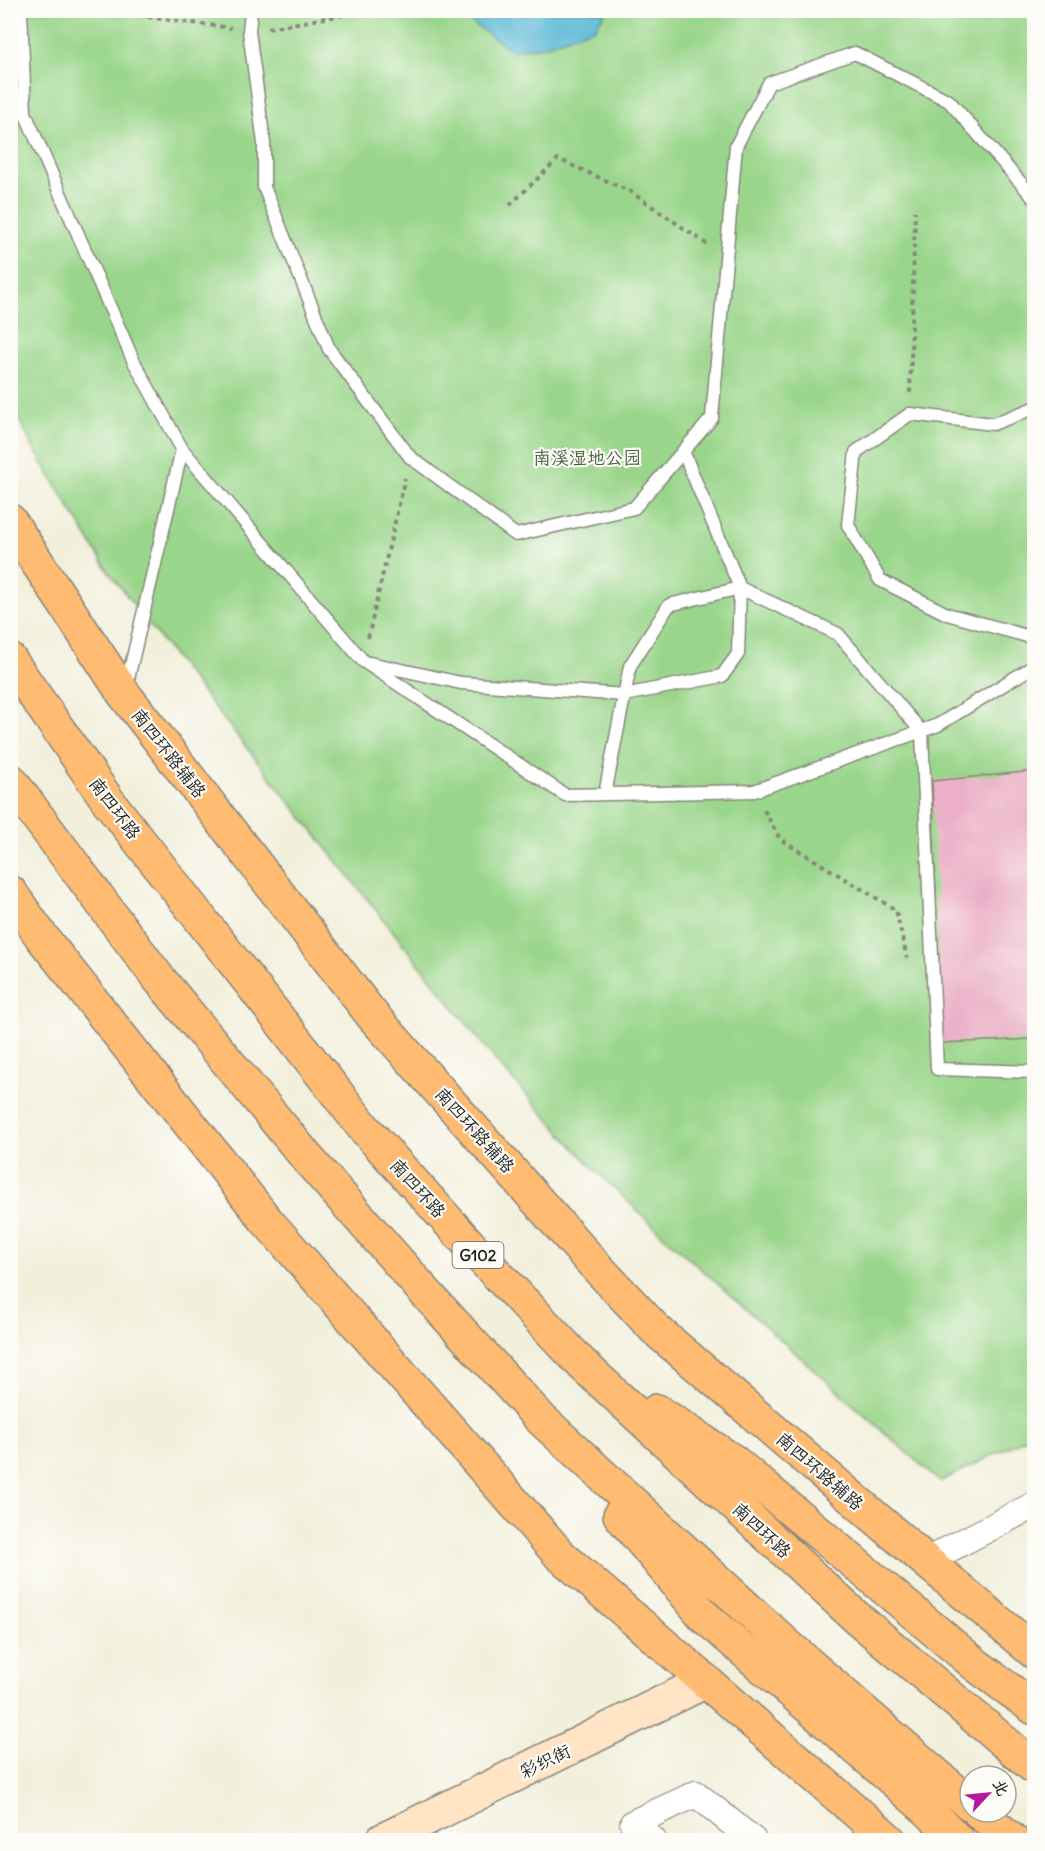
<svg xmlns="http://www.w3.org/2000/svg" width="1045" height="1851" font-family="Delius,'LXGW WenKai TC',sans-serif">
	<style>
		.green { fill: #99d58a; stroke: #5a7853; stroke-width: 1.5 }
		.water { fill: #57b8d5; stroke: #3a6a78; stroke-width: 1.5 }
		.building { fill: #ebb0c8 }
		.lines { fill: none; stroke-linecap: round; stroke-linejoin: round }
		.lane-casing { stroke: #87867c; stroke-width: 15 }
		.street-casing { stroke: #87867c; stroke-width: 28 }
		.secondary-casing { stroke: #87867c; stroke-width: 36 }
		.primary-casing { stroke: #87867c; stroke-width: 36 }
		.highway-casing { stroke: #87867c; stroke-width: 36 }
		.path { stroke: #87867c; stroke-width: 4; stroke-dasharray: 4.5 4.5; stroke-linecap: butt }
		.lane { stroke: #fff; stroke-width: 12 }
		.street { stroke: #fff; stroke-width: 26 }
		.secondary { stroke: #ffe4c6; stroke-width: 33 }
		.primary { stroke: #febb71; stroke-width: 33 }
		.highway { stroke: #febb71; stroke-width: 33 }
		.labels { text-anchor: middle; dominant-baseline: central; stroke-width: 4.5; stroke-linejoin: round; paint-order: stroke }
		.shield { fill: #fdfcf7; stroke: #605f5e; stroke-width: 1.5 }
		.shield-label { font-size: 16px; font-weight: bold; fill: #1c1c1c }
		.park-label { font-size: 18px; fill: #485d42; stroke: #fdfcf7 }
		.street-label { font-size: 18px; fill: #1c1c1c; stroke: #fdfcf7 }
	</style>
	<rect width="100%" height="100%" fill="#fdfcf7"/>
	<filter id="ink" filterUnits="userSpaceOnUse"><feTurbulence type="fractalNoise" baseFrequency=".0167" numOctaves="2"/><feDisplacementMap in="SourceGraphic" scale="12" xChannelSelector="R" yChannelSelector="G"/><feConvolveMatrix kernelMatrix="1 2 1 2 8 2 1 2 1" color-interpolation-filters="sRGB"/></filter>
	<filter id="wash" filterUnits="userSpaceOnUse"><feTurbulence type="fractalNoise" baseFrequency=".008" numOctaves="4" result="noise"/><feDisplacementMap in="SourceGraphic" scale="24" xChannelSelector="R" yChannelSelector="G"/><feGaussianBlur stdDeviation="1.35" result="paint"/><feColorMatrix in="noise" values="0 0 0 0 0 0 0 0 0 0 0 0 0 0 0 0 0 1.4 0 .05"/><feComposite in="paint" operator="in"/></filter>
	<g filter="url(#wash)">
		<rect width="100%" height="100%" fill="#f2efdb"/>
		<path class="green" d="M11 11H1034V1434L940 1482 663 1235 592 1167 501 1067 172 654 108 571 34 449 11 404Z"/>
		<path class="water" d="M464 11H606L595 28 544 46 512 50 472 23Z"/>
		<g id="blocks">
			<path class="building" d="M1034 771V1039L941 1043 932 781Z"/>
		</g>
	</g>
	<g filter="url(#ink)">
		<use href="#blocks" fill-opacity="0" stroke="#87867c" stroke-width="1.5"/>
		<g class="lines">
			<g class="lane-casing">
				<path id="lane" d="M21 10 25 113 133 360 182 449 363 661 565 795 754 791 938 725 1034 666
					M251 10 249 31 264 143V187L329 349 410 457 516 535 634 508 712 418 736 146 769 83 855 53 949 101 1034 198
					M1034 408 993 424 910 414 856 452 848 525 880 580 947 614 1034 638
					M370 663 461 683 624 695 722 676 738 654 740 588 683 451
					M126 687 182 449
					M605 794 630 666 669 605 740 588 838 634 922 732 937 1069 1034 1072"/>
			</g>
			<g class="street-casing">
				<path id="street" d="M926 1561 1034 1505
					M653 1840 633 1823 696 1794 753 1840"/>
			</g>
			<g class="secondary-casing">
				<path id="secondary" d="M383 1840 706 1681"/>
			</g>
			<g class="primary-casing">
				<path id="primary" d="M10 521 124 694 372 1015 591 1261 656 1330 926 1561 1034 1652
					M10 892 41 936 266 1220 560 1555 889 1840"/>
			</g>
			<g class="highway-casing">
				<path id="highway" d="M10 660 109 802 364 1128 476 1252 582 1364 856 1617 1034 1767
					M10 780 156 975 308 1159 424 1291 541 1419 787 1645 970 1804
					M657 1411 733 1461 976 1665 1034 1708
					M620 1515 704 1616 930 1812 957 1840
					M979 1812 1012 1840"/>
			</g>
			<path class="path" d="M113 10 118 13 231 28
				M268 28 355 13 361 10
				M510 205 558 159 631 192 708 245
				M910 393 915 211
				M368 638 405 478
				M764 810 780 839 896 910 907 958"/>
			<use href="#lane" class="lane"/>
			<use href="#street" class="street"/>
			<use href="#secondary" class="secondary"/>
			<use href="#primary" class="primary"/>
			<use href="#highway" class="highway"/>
		</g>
	</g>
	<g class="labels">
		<rect class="shield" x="452.5" y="1242" width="51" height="26" rx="4.5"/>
		<g class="shield-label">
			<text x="478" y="1255">G102</text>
		</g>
		<g class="park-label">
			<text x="587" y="457">南溪湿地公园</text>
		</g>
		<g class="street-label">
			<text transform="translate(169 753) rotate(52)">南四环路辅路</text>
			<text transform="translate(115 808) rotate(53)">南四环路</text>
			<text transform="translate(475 1130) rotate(48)">南四环路辅路</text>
			<text transform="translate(418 1188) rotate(48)">南四环路</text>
			<text transform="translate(820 1471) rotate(41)">南四环路辅路</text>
			<text transform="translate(762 1530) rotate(43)">南四环路</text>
			<text transform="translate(545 1761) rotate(-26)">彩织街</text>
		</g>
	</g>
	<rect width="1045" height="1851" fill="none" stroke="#fdfcf7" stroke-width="36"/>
	<g transform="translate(988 1794) rotate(64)"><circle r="28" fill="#fdfcf7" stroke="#a3a29f" stroke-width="1.5"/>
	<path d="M0-4.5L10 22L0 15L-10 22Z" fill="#b5179e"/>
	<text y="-9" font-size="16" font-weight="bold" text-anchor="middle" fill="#1c1c1c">北</text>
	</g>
</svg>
